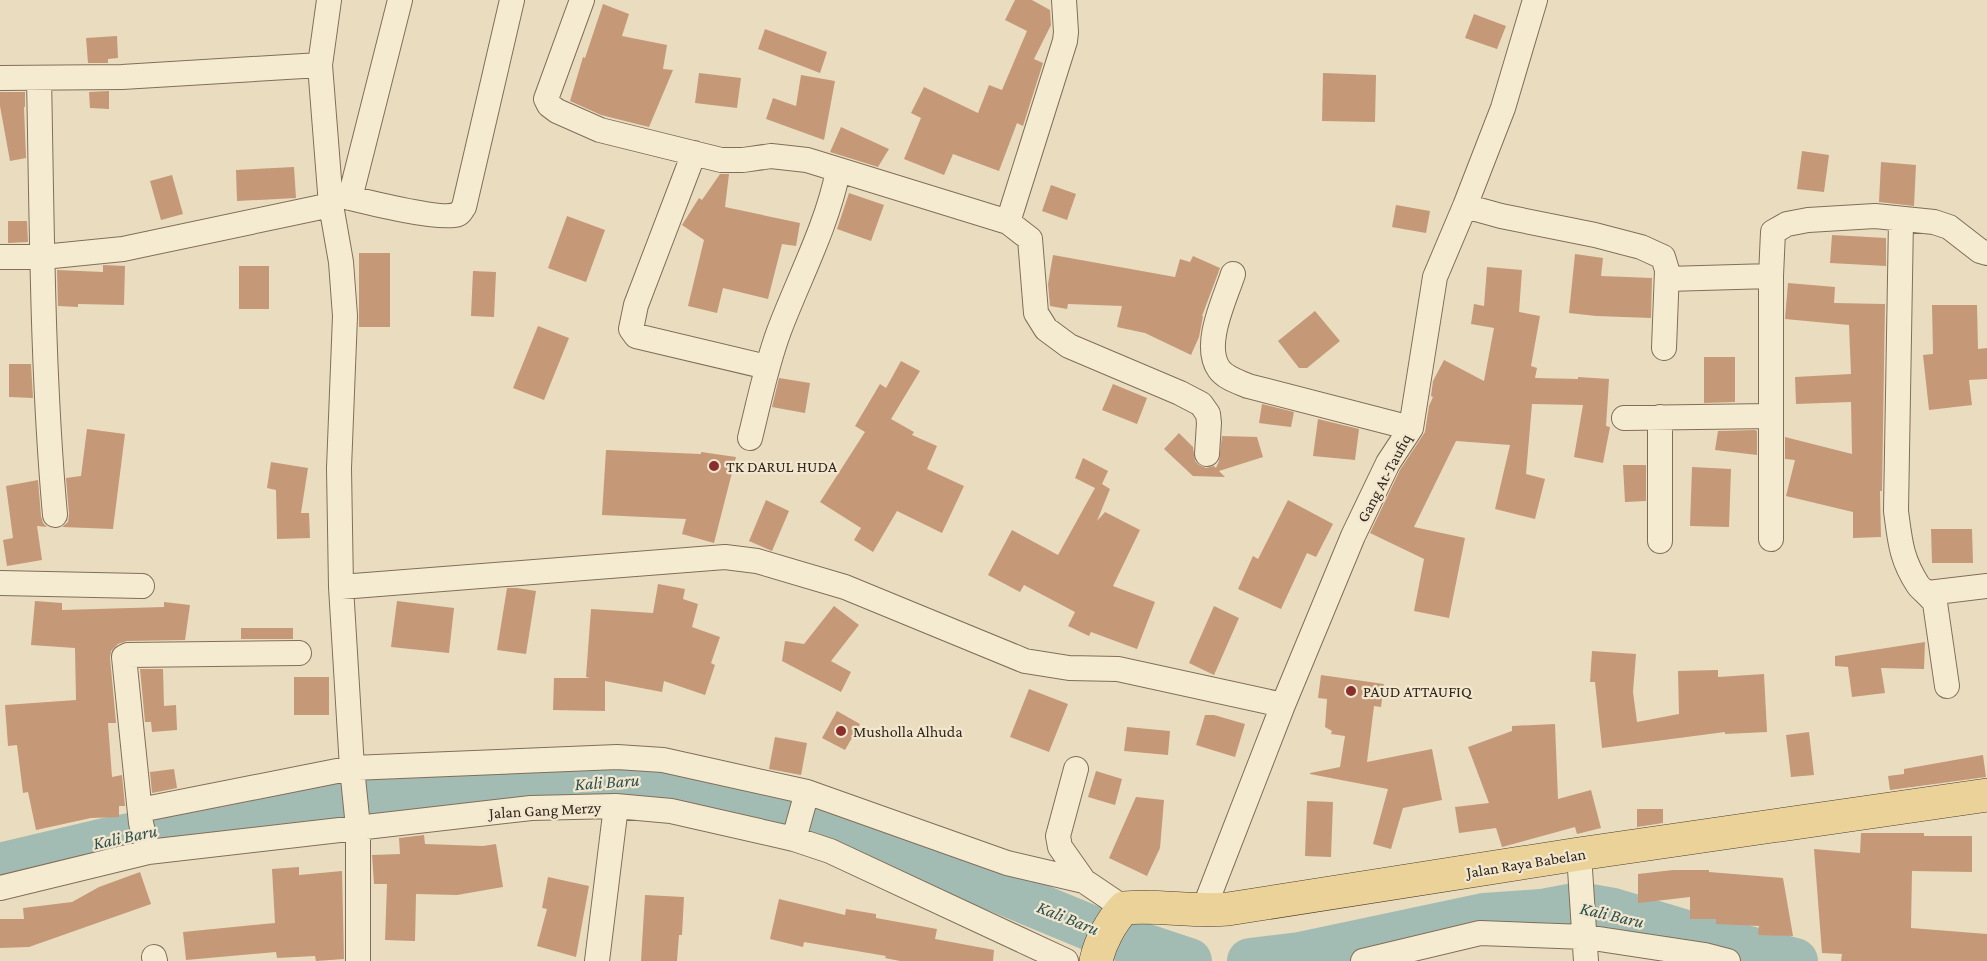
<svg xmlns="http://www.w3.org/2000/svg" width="1987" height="961" font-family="'Crimson Pro',serif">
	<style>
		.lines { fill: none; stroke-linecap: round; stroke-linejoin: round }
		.river { stroke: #a2bcb4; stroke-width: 46 }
		.building { fill: #c59878 }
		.street-casing { stroke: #816e59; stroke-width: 26 }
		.primary-casing { stroke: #4f3d2d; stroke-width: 34 }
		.street { stroke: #f5ebd1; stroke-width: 24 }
		.primary { stroke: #ebd298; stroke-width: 33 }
		.poi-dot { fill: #8b2e2e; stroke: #f2e7ce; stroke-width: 2 }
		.labels { text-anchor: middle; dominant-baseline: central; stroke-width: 4.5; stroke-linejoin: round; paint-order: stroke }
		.poi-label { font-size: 16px; fill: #31271c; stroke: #f2e7ce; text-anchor: start }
		.street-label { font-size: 16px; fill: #31271c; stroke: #f2e7ce }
		.water-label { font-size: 18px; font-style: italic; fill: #2c504e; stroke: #f2e7ce }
	</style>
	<rect width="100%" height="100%" fill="#eaddbf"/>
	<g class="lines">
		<path class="river" d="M0 866 114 839 278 808 666 778 736 803 775 814 825 822 876 839 1093 929 1189 961
			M1250 961 1300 955 1484 916 1541 912 1579 905 1613 911 1683 932 1795 961"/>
	</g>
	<path class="building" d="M1015 0H1032L1050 10 1051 25 1034 59 1043 63 1023 126 1017 123 999 171 953 154 944 175 904 159 921 118 911 113 924 87 978 113 989 85 1002 90 1027 31 1005 20Z
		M603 4 629 14 622 36 667 45 663 69 673 70 649 127 601 115 570 101 583 57 585 58Z
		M1474 14 1506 26 1497 49 1465 38Z
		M765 29 827 52 820 73 758 49Z
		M117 36 118 58 108 59V63H88L86 38Z
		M699 73 741 78 737 108 695 103Z
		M1323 73 1376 75 1375 122 1322 121Z
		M801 75 835 81 824 140 766 119 773 98 796 106Z
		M109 91V109L90 108 89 92Z
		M0 92H25V107H24L26 158 10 161 0 106Z
		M841 127 889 149 878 167 830 152Z
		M1802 151 1829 155 1824 192 1797 189Z
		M1881 162 1916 165 1914 206 1879 202Z
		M294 167 296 198 237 201 236 170Z
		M720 174H729L725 207 800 223 796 246 782 244 768 299 723 288 717 313 688 306 704 240 682 225 699 198 702 200Z
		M172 175 183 214 161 220 150 181Z
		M1051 185 1076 194 1067 220 1042 211Z
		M849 193 884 205 871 241 837 229Z
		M1396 205 1430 211 1426 233 1392 227Z
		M567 216 605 230 586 282 548 268Z
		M8 221H27L28 242 8 243Z
		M1832 235 1886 238V266L1830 263Z
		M359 253H390V327H359Z
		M1575 254 1603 258 1601 276 1652 278 1651 318 1596 316 1569 313Z
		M1053 255 1175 277 1180 259 1190 262 1193 256 1220 268 1202 316H1203L1199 337 1191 355 1145 333 1117 327 1122 306 1068 304 1067 309 1050 306 1048 284Z
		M103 265 125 266 124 305 78 304V307L58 306 57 270 103 272Z
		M239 266H269V309H239Z
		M1487 267 1522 270 1519 312 1540 316 1531 366 1537 368 1535 378 1578 379V377L1609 379 1606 426 1610 427 1603 463 1574 457 1583 405 1532 404 1526 474 1545 479 1535 519 1495 509 1510 445 1456 441 1414 527 1465 538 1449 618 1414 611 1424 559 1370 533 1400 470 1425 432 1429 406 1433 397 1431 396 1433 381 1444 360 1484 381 1494 328 1471 324 1474 304 1484 306Z
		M473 271 496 272 494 317 471 316Z
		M1788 283 1835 287 1834 303 1885 304 1882 491H1880L1881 537 1853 538V512L1786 496 1795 460 1785 459V437L1852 454 1851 402 1796 404 1795 377 1851 374 1849 325 1785 319Z
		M1932 305H1977L1978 349 1987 348V379L1969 380 1972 405 1929 410 1923 355 1933 354Z
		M1315 311 1340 341 1307 368H1299L1278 341Z
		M538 326 569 338 544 400 513 388Z
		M1704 357H1735V402L1704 403Z
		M901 361 920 371 891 419 914 432 912 435 937 446 927 469 964 486 942 533 897 511 873 552 854 540 861 528 820 502 865 432 855 426 880 384 886 388Z
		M9 364H31L33 398 9 397Z
		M779 378 810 383 805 413 772 407Z
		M1113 384 1147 398 1137 424 1102 410Z
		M1262 404 1294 412 1291 427 1259 423Z
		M1318 419 1359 429 1355 460 1313 456Z
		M87 429 125 434 113 529 62 527 68 522 69 514 66 478 81 476Z
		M1755 430 1757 431V455L1715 450 1718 431Z
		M1179 433 1193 447 1195 461 1199 465 1206 468 1214 466 1216 468 1219 461 1222 436 1257 437 1263 457 1219 471 1225 477 1193 476 1164 449Z
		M606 450 701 454V452L736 457 714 543 682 534 686 519 602 515Z
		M1083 458 1108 471 1102 484 1110 489 1097 521 1105 512 1140 530 1113 586 1155 602 1137 649 1091 632 1089 636 1068 626 1075 612 1024 585 1020 592 988 575 1012 530 1058 555 1095 488 1075 478Z
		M271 462 308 468 301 513H309L310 538 277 539 276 490 267 488Z
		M1623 465H1646V501L1625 502Z
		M1692 467 1731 469 1729 527 1690 526Z
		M38 480 41 516 43 523 47 527 37 526 42 560 7 566 3 540 13 538 6 486Z
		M766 500 789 511 772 551 749 541Z
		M1288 500 1333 524 1316 557 1307 553 1281 609 1238 589 1253 556 1258 559Z
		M1931 529H1972L1973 563H1932Z
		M658 584 685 589 683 599 698 604 692 627 720 637 711 663 715 665 705 695 664 681 662 692 605 681V711L553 710 554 678H590L586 677 591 609 653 613Z
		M507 588H517L536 591 526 654 497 650Z
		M35 601 62 603V610L164 607V602L190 605 185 640 127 641 118 644 111 651 110 658 116 723H108L112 777 122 775 125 806H119V817L91 818 36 830 28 792 23 793 17 745 8 746 5 705 76 700 75 648 31 645Z
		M397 601 454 608 449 653 391 647Z
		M834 606 859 625 831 661 851 672 841 692 782 661 785 641 804 644Z
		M1214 606 1239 618 1214 675 1189 663Z
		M241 628H293V639H241Z
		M1925 642 1924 669 1881 668 1885 693 1852 697 1848 667 1835 666V656Z
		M1592 651 1636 654 1633 692 1637 722 1679 714 1678 671 1718 670V677L1764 674 1767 732 1725 734V732L1602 748 1595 682H1590Z
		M140 669H163L164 706 176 705 177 730 152 732 151 722H145Z
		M1321 675 1384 684 1381 707 1374 706 1367 762 1432 749 1442 800 1403 808 1391 849 1373 844 1388 789 1310 774V773L1340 767 1345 736 1331 734 1332 731 1325 727 1327 699 1318 698Z
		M294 677H329V715H294Z
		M1029 689 1068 704 1049 752 1010 737Z
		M837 711 860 724 845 750 822 738Z
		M1205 715H1214L1245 724 1235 757 1196 745Z
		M1555 724 1558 799 1591 790 1601 828 1577 834 1575 827 1502 847 1496 828 1459 833 1455 807 1489 803 1468 747 1512 731V726Z
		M1127 727 1170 731 1168 755 1124 751Z
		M1809 732 1814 775 1791 777 1786 735Z
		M775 737 807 743 801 775 769 769Z
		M1983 755 1986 777 1890 790 1888 776 1904 774V769Z
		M174 769 177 788 152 793 150 772Z
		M1096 771 1122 779 1115 805 1088 797Z
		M1136 797 1164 800 1160 848 1147 876 1109 858Z
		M1307 801 1333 802 1331 857 1305 856Z
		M1637 809H1663V823L1637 827Z
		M1861 833H1924V836H1972V872L1912 871 1911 928 1987 934V961H1841L1842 954 1822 953 1814 849 1860 853Z
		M424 835 425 844 483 846 496 844 503 887 457 895 416 894 415 941 385 940 387 884H374L372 855 400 854 399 838Z
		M299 867V875L342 871 344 959 316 961 315 956 277 958 276 952 186 960 183 932 275 923 272 869Z
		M1673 870H1709V872L1783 878 1793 936 1758 935 1759 926 1716 924V919H1690V897L1638 903V874Z
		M140 872 151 904 29 947 0 948V919H24L23 908 72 902 99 887Z
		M548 877 589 886 576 957 537 946 547 909 542 908Z
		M645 895 684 897 682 935H679L677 961H641Z
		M779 899 845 915 846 909 876 914V918L937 929 935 939 994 950 993 961H900L885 958 886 956 804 942 803 947 770 939Z"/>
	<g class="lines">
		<g class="street-casing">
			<path id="street" d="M329 0 320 65 331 205 341 262 345 316 339 468 341 587 352 768 358 827V961
				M582 0 546 99 549 105 557 111 600 130 721 160H743L771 156 807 160 1008 222 1065 41 1066 32 1064 0
				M0 78 122 77 320 65
				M39 78C42 223 42 370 55 515
				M694 153 636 305 631 329 636 336 767 367
				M330 193C351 198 442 222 458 214 461 213 462 209 464 207L512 0
				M350 198 400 0
				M1465 206 1501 216 1595 235 1641 247 1663 257 1667 270 1664 348
				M1901 220 1896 511C1900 541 1901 559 1918 585 1923 591 1930 596 1935 603L1947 686
				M1008 222 1030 239 1036 313 1046 329 1069 346 1180 393 1201 404 1208 414 1209 423 1207 454
				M0 257H43L123 249 331 205
				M1233 274C1225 299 1202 345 1219 369 1225 378 1239 382 1248 386L1411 428
				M1667 279 1771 276 1773 232 1787 224 1808 220 1875 216 1934 222 1949 227 1980 251 1987 253
				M1660 417V541
				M1624 418 1771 416
				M750 438C759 402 766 366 779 331 799 278 827 226 838 171
				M1771 539V276
				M0 583 142 586
				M341 587 725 557 757 561 845 587 1025 661 1069 668 1118 669 1283 705
				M1928 593 1987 586
				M1076 769 1058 836 1060 847 1084 881
				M807 792 1007 863 1084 881 1124 908
				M140 810 352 768 617 757 663 760 807 792 794 839
				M148 852 141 823 124 657 128 655 299 653
				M1579 854 1586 961
				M0 888 148 852 531 808 616 806 671 811 794 839 830 851 1066 961
				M1203 911 1283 705 1353 536 1388 463 1411 428 1435 277 1465 206 1503 108 1535 0
				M154 957 155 961
				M597 961 616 806
				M1363 961 1480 933 1586 937 1705 955 1728 961"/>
		</g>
		<g class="primary-casing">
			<path id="primary" d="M1096 961C1100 942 1111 922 1124 908 1159 905 1193 912 1228 909L1579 854 1987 795"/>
		</g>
		<use href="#street" class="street"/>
		<use href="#primary" class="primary"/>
	</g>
	<g class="poi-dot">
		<circle cx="714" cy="466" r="6"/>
		<circle cx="1351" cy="691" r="6"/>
		<circle cx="841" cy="731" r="6"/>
	</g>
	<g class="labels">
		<g class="poi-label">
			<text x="726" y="466">TK DARUL HUDA</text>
			<text x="1363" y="691">PAUD ATTAUFIQ</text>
			<text x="853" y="731">Musholla Alhuda</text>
		</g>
		<g class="street-label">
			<text transform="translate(1384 478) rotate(-62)">Gang At-Taufiq</text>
			<text transform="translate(545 810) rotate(-3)">Jalan Gang Merzy</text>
			<text transform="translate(1526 863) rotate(-9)">Jalan Raya Babelan</text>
		</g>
		<g class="water-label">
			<text transform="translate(607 782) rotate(-4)">Kali Baru</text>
			<text transform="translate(125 837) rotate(-12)">Kali Baru</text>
			<text transform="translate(1612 915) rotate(13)">Kali Baru</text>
			<text transform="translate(1068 918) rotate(22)">Kali Baru</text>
		</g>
	</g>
</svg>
